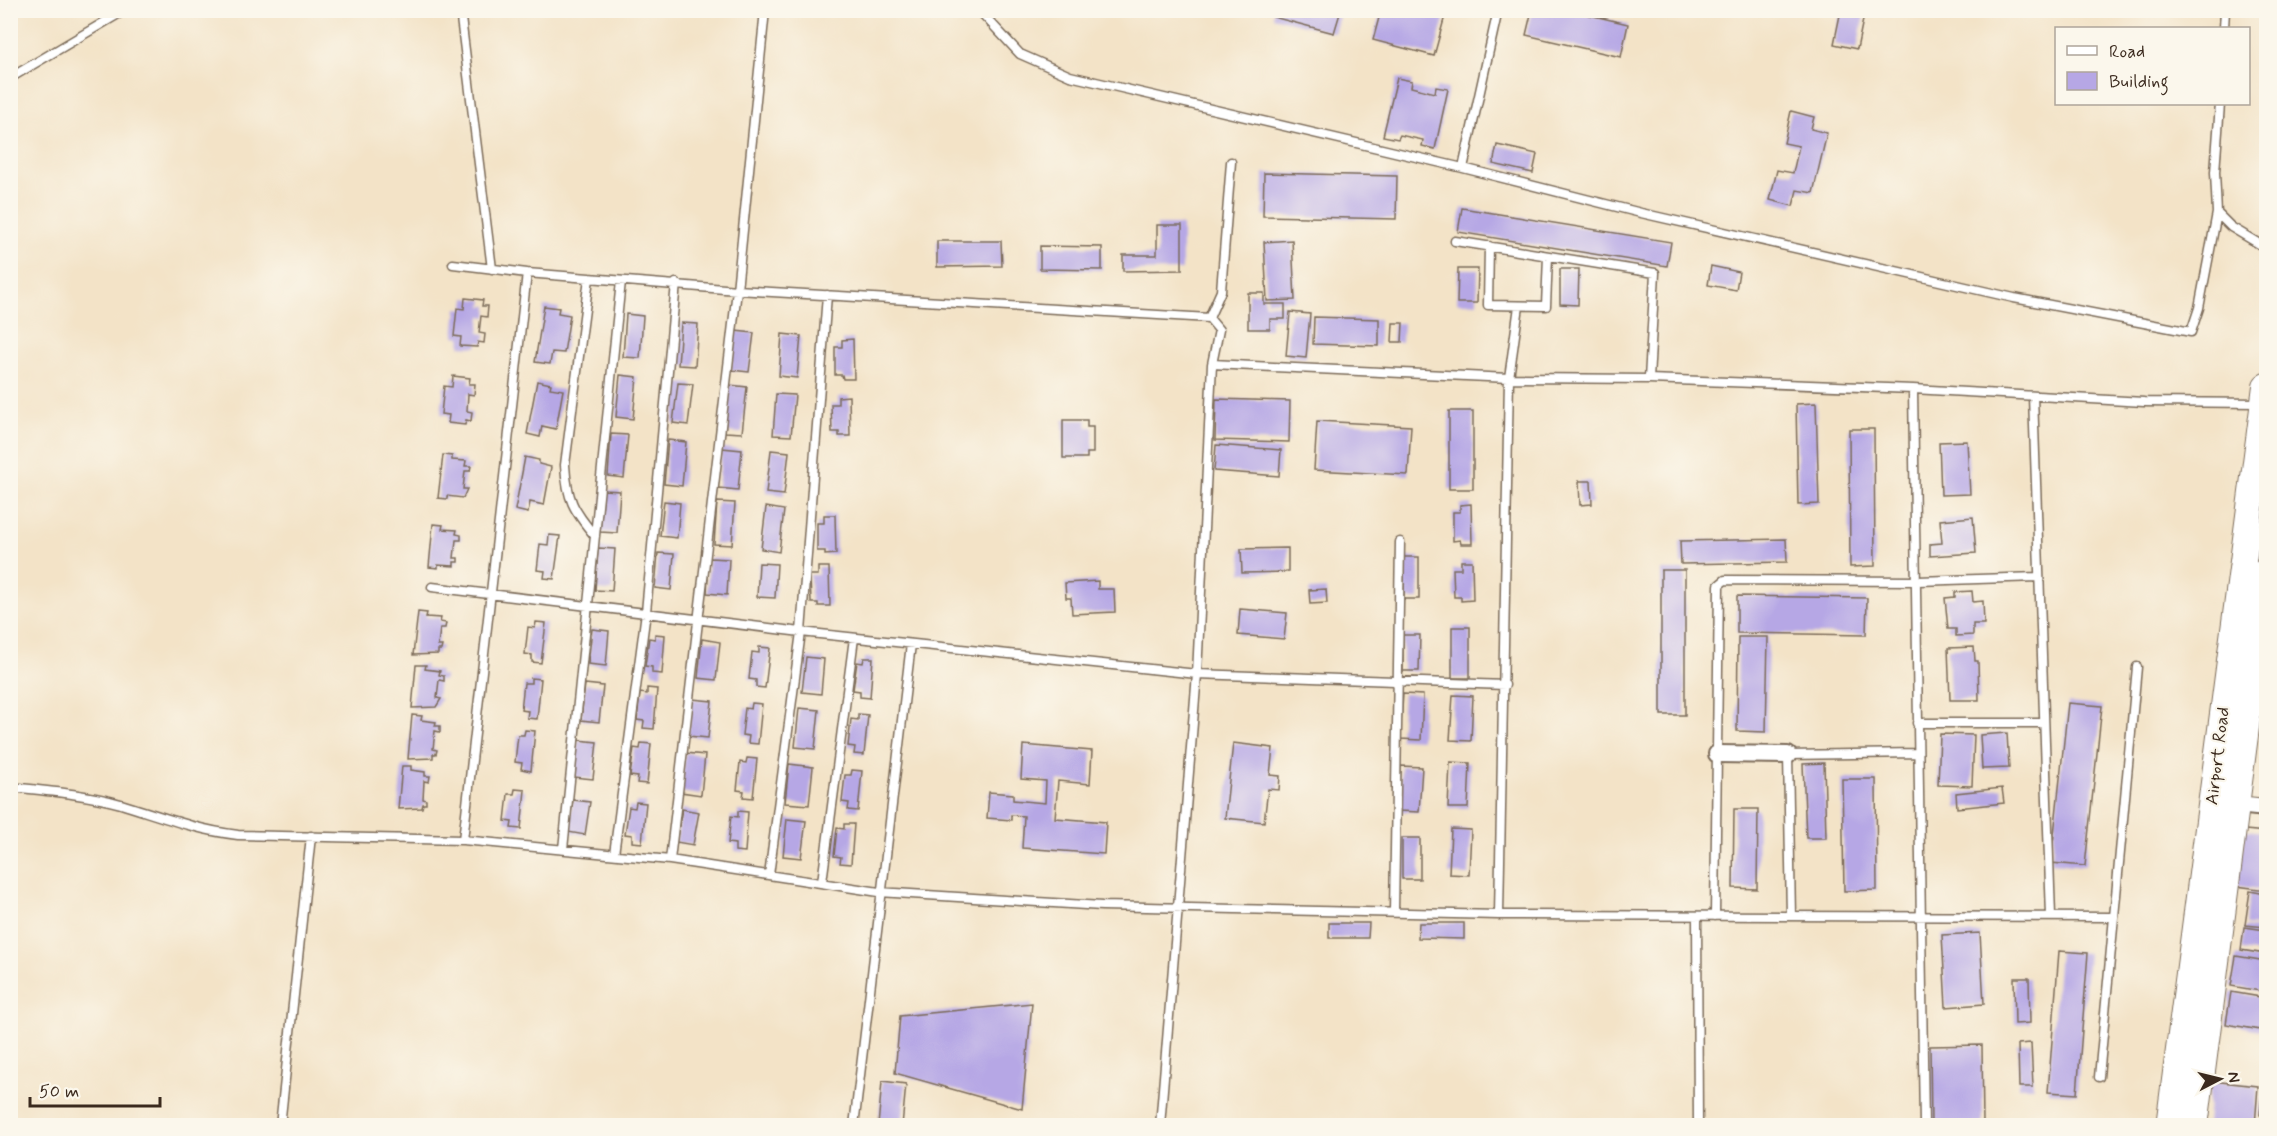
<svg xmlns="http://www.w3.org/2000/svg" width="2277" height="1136" font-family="Mynerve,sans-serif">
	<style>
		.building { fill: #b6a7e5 }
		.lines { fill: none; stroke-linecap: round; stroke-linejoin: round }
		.service-casing { stroke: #7b6b59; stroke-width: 11 }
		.minor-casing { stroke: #7b6b59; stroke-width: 20 }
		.primary-casing { stroke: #7b6b59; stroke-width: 28 }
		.service { stroke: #fff; stroke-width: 8 }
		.minor { stroke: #fff; stroke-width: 16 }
		.primary { stroke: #fff; stroke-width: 26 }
		.labels { text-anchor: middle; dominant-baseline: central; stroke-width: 4.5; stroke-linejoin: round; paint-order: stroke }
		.street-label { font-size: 18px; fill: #3b2a1e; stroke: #fbf7ec }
	</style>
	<rect width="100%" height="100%" fill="#fbf7ec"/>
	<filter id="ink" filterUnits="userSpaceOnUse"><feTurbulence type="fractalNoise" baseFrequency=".0167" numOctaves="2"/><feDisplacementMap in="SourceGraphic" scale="12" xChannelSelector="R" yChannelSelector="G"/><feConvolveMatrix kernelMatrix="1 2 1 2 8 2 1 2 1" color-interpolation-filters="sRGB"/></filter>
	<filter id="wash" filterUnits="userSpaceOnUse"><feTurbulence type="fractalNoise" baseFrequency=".008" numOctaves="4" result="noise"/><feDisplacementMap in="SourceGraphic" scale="24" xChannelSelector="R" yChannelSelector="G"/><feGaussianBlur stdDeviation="1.35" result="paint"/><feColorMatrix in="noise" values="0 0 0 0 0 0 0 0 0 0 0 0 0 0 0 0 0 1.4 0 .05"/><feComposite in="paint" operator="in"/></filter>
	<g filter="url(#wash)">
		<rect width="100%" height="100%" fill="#f3e3c7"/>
		<g id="blocks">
			<path class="building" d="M1274 10H1341L1334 33 1273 17Z
				M1381 10 1446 12 1434 56 1373 40Z
				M1532 10H1568L1628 24 1621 57 1526 35Z
				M1841 10H1865L1857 49 1834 44Z
				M1397 78 1412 81 1411 87 1435 93 1436 87 1448 89 1435 149 1422 146 1423 140 1400 135 1398 139 1383 136Z
				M1791 111 1814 117 1811 129 1827 133 1813 193 1797 190 1793 206 1770 200 1777 170 1793 173 1799 146 1784 143Z
				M1497 145 1537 154 1533 173 1493 164Z
				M1264 173 1397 176 1396 219 1263 216Z
				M1462 208 1671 242 1667 266 1458 232Z
				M1157 225H1182V270L1123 271V255H1157Z
				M1292 240 1295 300 1267 301 1264 242Z
				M937 241H1001L1002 266 937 267Z
				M1040 246 1102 247V270L1040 269Z
				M1711 266 1739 272 1736 290 1708 285Z
				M1458 269H1478L1477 303H1457Z
				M1560 269H1579L1578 305 1560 304Z
				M1248 293H1264V304H1285V319H1270V329H1248Z
				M465 298 483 300 482 306H488L487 317 481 316 479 333 485 334 484 343 478 342 477 347 460 346 461 337 454 336 457 308 464 309Z
				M544 306 559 308 558 313 570 315 564 353 552 352 550 364 535 362Z
				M1290 312 1310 314 1306 358 1286 356Z
				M626 314 643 316 640 358 623 357Z
				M1314 317 1379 319V346L1313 344Z
				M681 323 698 324 695 366 678 365Z
				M1393 323H1403L1402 342H1392Z
				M735 331 754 333 749 372 731 370Z
				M782 334 801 336 797 378 779 376Z
				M853 339 854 379H843L842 375H835V347H842V340Z
				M620 375 637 377 633 419 616 417Z
				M453 376 470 378 469 384H475L474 395 468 394 467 411 472 412 471 421 466 420 465 425 448 423 449 415 441 414 444 386 452 387Z
				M537 381 551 384 550 388 563 390 556 429 542 426 540 437 527 434Z
				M678 383 693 384 688 425 673 423Z
				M729 385 747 387 742 433 725 432Z
				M776 394 795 395 791 436 773 435Z
				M849 396 850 436H839V432H832L831 404H838V397Z
				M1216 399 1290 401 1289 442 1215 440Z
				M1816 403 1819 504 1798 505 1796 404Z
				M1449 411H1473V489H1449Z
				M1063 420H1087V427H1093V453H1087V458H1063Z
				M1317 421 1411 426 1408 475 1314 470Z
				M1849 429H1874L1875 566 1850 567Z
				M611 434 628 435 624 478 608 476Z
				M668 440 686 442 682 486 664 484Z
				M1967 441 1970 494 1941 495 1939 442Z
				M1216 445 1281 450 1279 476 1214 471Z
				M722 448 742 450 738 490 718 488Z
				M771 450 789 452 784 495 766 493Z
				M443 455 452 456V460L466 461 465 466H471L470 471H465L463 489H467L463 498 447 496V499L438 498Z
				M525 457 539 460V464L551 467 544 505 530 502 528 513 515 510Z
				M1579 481H1591L1592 504 1580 505Z
				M603 490 620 491 617 533 600 532Z
				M664 501 680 503 677 538 660 536Z
				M717 502 735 503 732 545 714 544Z
				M1471 504 1472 544H1461L1460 540 1453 541V512H1460V505Z
				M766 507 784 510 779 552 761 549Z
				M824 515H835L836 554 825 555V551H817V523H824Z
				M1973 517 1976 553 1930 556V544L1942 543 1940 520Z
				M433 524 443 525 442 529 457 530 456 534 461 535V540H456L454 558H458V562H454V566L438 565V568L429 567Z
				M549 535 560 536 554 579 544 578 545 571 537 570 540 544 548 545Z
				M1786 539 1787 562 1681 564 1680 541Z
				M598 548 615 549 612 591 595 590Z
				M1288 548V572L1242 573 1241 549Z
				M658 553 674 554 671 590 655 588Z
				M1404 557H1419V599H1404Z
				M709 558 729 559 727 595 707 593Z
				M1461 561H1472L1473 600 1461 601V597H1454L1453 569H1461Z
				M759 563 777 564 775 598 757 597Z
				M818 567H829L830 606H818V603H811L810 575H818Z
				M1661 570H1685V715H1661Z
				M1098 581V589H1114L1115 612 1072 614 1071 598H1066L1065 583Z
				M1326 589 1327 603 1310 604 1309 590Z
				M1972 591 1973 602 1983 601 1984 624H1973V635L1956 636V629H1948L1945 598 1955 597V592Z
				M1737 596 1867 598 1866 635 1737 633Z
				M1240 609 1287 613 1284 639 1238 635Z
				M418 612 427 613 426 617 441 618 440 622 446 623 445 628H440L438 646H442L441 650H438V654L413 655Z
				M536 622 546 623 541 663 532 662V655L525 654 528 627 535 628Z
				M1452 627H1470V678H1452Z
				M592 629 609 631 606 666 588 664Z
				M655 634 665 635 662 674 652 673V667L645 666 649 638 655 639Z
				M1403 635H1420L1419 671H1403Z
				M1738 637H1768L1766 732 1737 731Z
				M702 639 720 642 716 680 698 678Z
				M759 647 770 648 765 688 756 687V680L749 679 752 652 759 653Z
				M1974 647 1975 661H1978L1979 700H1950L1948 648Z
				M806 657 824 659 821 694 802 692Z
				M864 658H873L870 698 860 697V691L853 690 857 662 863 663Z
				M416 665H426L425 669 440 671 439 675 444 676V681L439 680 437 698 441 699 436 707 412 708Z
				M531 678 541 679 537 719 527 718 528 711 521 710 524 683H531Z
				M585 684 603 686 599 722 581 720Z
				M647 688 657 689 654 729 643 728 644 721 637 720 640 693 647 694Z
				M2260 688H2266V718L2257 717Z
				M1403 694 1423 695 1421 740 1400 739Z
				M1453 695 1473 696 1471 741 1450 740Z
				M692 699 712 701 708 738 688 736Z
				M752 703 762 704 758 744 748 743 749 736 742 735 745 708 751 709Z
				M2068 703 2102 706 2085 866 2051 863Z
				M799 708 819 710 815 749 795 747Z
				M858 714 868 715 864 755 854 754 855 747 848 746 851 719 858 720Z
				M412 715 422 716 421 720 436 722 435 726H440V732L435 731 433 749 437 750 436 754H433V758L408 759Z
				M525 730 535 731 531 771 521 769 522 763 515 762 518 735H524Z
				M2007 733 2009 768 1982 769 1980 735Z
				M1940 734 1974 735 1972 786 1938 785Z
				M578 740 597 742 593 779 574 777Z
				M641 743 651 744 647 784 637 783 638 777 630 776 634 748 640 749Z
				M1233 743 1273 748 1270 775 1280 776 1279 790 1268 789 1264 822 1225 818Z
				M1023 745 1092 751 1090 784 1058 781 1055 818 1106 822 1104 854 1022 848 1024 816 1011 815V820L987 818 989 792 1013 794V800L1045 803 1046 781 1021 779Z
				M685 753 705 755 701 795 681 792Z
				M747 758 757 759 753 798 743 797 744 791 737 790 740 762 746 763Z
				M1450 762 1470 763 1468 808H1448Z
				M1824 763 1826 838H1806L1803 764Z
				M789 764 813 767 809 805 785 803Z
				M402 766H411V770L425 772V776H430L429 782 424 781 423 799 426 800V804H423L422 808 398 809Z
				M1401 766 1422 767 1419 812 1399 811Z
				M852 770 862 771 858 811 848 810 849 803 842 802 845 775H851Z
				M1842 779H1876L1877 890 1844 891Z
				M2002 788 2004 803 1957 808 1956 793Z
				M515 789 525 790 521 829 511 828 512 822 505 821 508 794H514Z
				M573 800 590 802 585 835 568 832Z
				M636 802 646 803 642 843 632 842V835L625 834 629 807 635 808Z
				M682 809 699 812 693 845 676 842Z
				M1734 809H1758L1757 889 1733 888Z
				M738 811 748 812 745 852 735 851V844L728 843 731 816 738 817Z
				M787 819 806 821 801 858 783 856Z
				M844 824H854L851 864 840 863 841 857 834 856 837 828 844 829Z
				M1451 829 1471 830 1469 875 1449 874Z
				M2245 830 2266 832V890L2237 886Z
				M1402 838H1420V879H1402Z
				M2250 891 2266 894V927L2245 925Z
				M1329 923H1369L1368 938H1329Z
				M1419 923H1464V939L1418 938Z
				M2244 927 2266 930V954L2241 950Z
				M1980 933 1984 1004 1946 1007 1942 935Z
				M2059 951 2088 953 2077 1094 2048 1092Z
				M2236 956 2266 961V992L2231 986Z
				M2014 978H2029L2030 1023 2015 1024Z
				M2231 992 2266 998V1031L2226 1024Z
				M1032 1003 1022 1109 895 1073 900 1016Z
				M2031 1043 2033 1087H2019L2018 1044Z
				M1982 1045 1983 1124H1931L1930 1046Z
				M882 1081 906 1084 902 1126H878Z
				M2211 1081 2258 1086 2255 1126 2207 1124Z
				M2262 1096H2266V1116L2260 1115Z"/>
		</g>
	</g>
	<g filter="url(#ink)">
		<use href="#blocks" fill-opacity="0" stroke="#7b6b59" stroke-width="1.5"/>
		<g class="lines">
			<g class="service-casing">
				<path id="service" d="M460 10 492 269
					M979 10 1020 54 1070 76 1463 168
					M1498 10 1463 168 1641 213 2014 298 2191 332 2199 308 2217 213 2215 172 2220 104
					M2224 28 2225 10
					M10 78 125 10
					M2217 213 2231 227 2266 248
					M1455 241 1655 273 1649 379
					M1489 246 1488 305 1546 306 1548 256
					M453 264 527 273 737 290 1209 318 1219 330 1212 364
					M589 278 565 465C567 499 573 510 595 536
					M1209 318 1221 291 1231 162
					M2033 396 2051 916
					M432 587 801 632 1197 674 1160 1126
					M1505 685 1197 674 1212 364 1509 378 1649 379 1913 389
					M1917 723H2044
					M10 787C47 791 85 794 121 804 160 816 196 830 238 835L463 840 670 860 879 892 1102 906 1499 915 2114 917 2137 667
					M463 840 527 273
					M563 849 621 281
					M614 854 646 612 676 283
					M670 860 737 290 765 10
					M769 875 801 632 827 295
					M822 882 854 638
					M1394 912 1400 542
					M1499 915 1509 378 1519 306
					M1697 916 1698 1126
					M1715 916 1719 585 1725 580 1918 581 2038 577
					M1791 916 1788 755 1917 753
					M2099 1077 2114 917
					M280 1126 311 836
					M854 1126 911 644
					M1924 1126 1913 389 2144 402 2262 403"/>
			</g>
			<g class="minor-casing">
				<path id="minor" d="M1717 754 1788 755
					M2237 805 2266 808"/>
			</g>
			<g class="primary-casing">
				<path id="primary" d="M2169 1126 2266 386
					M2195 1126 2266 571"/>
			</g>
			<use href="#service" class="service"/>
			<use href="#minor" class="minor"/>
			<use href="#primary" class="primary"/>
		</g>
	</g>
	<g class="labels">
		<g class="street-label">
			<text transform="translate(2218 756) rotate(-83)">Airport Road</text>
		</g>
	</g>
	<rect width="2277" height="1136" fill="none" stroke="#fbf7ec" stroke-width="36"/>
	<rect x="2055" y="27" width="195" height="78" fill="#fbf7ec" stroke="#aea59a" stroke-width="1.5"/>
	<rect x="2067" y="46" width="30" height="9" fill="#ffffff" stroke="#aea59a" stroke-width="1.5"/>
	<text x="2109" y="57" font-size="18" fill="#3b2a1e">Road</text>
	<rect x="2067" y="72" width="30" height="18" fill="#b6a7e5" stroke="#aea59a" stroke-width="1.5"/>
	<text x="2109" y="87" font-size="18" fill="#3b2a1e">Building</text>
	<g transform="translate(2220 1079) rotate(83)" stroke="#fbf7ec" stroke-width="4.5" paint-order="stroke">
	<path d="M0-4.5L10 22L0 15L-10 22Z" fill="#3b2a1e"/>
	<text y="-9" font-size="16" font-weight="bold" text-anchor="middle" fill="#3b2a1e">N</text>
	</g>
	<path d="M30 1097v9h130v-9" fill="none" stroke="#3b2a1e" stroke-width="3"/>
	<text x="39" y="1097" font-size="18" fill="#3b2a1e" stroke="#fbf7ec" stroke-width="4.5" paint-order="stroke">50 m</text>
</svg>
